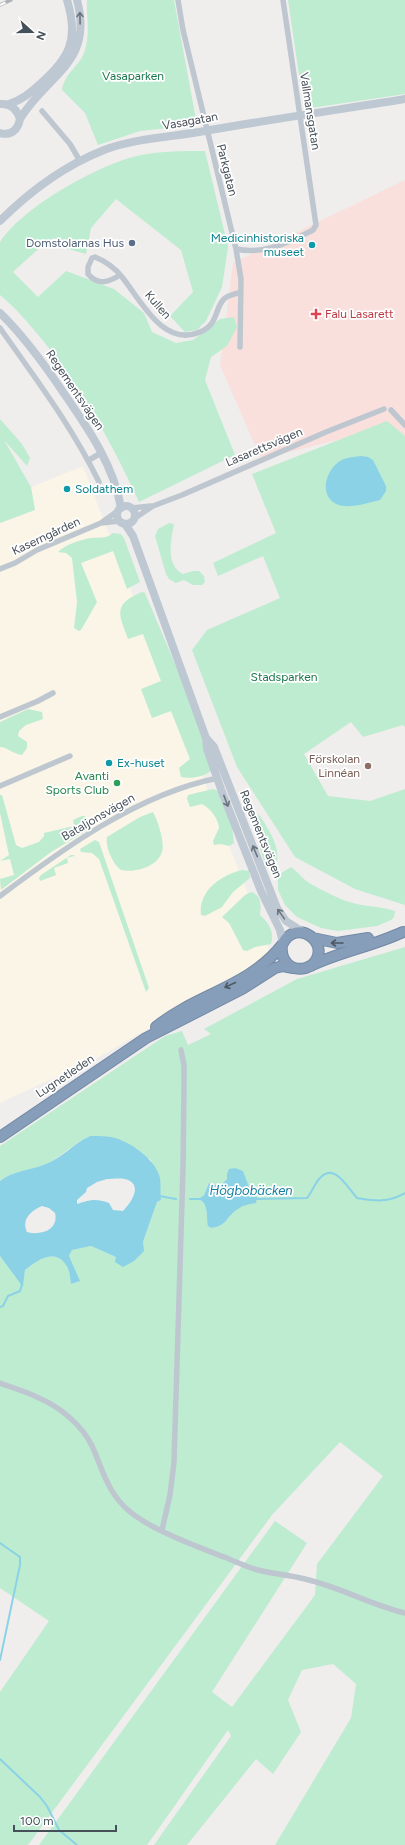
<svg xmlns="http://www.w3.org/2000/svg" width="405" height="1845" font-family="Figtree,sans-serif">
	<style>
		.commercial { fill: #faf5e6 }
		.medical { fill: #f9e0dd }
		.green { fill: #bdecd0; fill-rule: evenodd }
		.water { fill: #8cd2e7; fill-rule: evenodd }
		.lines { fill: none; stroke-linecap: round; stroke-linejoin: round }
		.stream { stroke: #8cd2e7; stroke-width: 2 }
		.highway-casing { stroke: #7289a5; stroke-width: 12 }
		.street { stroke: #bec7cf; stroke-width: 5.5 }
		.secondary { stroke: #bec8d3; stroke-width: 8 }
		.highway { stroke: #879eba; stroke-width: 10 }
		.rail-casing { stroke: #afb2b7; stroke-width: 3.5 }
		.rail { stroke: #fff; stroke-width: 2; stroke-dasharray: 6; stroke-linecap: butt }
		.oneway { stroke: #6a747e }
		.oneway2 { stroke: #4c5863 }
		.service-dot { fill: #5c6f8a; stroke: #fff; stroke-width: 1.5 }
		.culture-dot { fill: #0f9aa8; stroke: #fff; stroke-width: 1.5 }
		.health-dot { fill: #e0444e; stroke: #fff; stroke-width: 1.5 }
		.education-dot { fill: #8d6e63; stroke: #fff; stroke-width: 1.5 }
		.leisure-dot { fill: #2e9e5b; stroke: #fff; stroke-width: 1.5 }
		.labels { text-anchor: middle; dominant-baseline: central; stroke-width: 3.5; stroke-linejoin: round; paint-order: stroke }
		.park-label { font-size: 12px; fill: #1b764b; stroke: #fff }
		.street-label { font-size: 12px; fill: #465059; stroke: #fff }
		.culture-label { font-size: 12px; fill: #0d838f; stroke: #fff; text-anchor: start }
		.service-label { font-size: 12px; fill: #4e5e75; stroke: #fff; text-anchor: end }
		.health-label { font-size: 12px; fill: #be3a42; stroke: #fff; text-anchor: start }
		.education-label { font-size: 12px; fill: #785e54; stroke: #fff; text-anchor: end }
		.leisure-label { font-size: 12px; fill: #27864d; stroke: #fff; text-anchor: end }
		.water-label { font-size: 13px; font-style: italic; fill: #137f9f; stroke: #fff }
	</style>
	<rect width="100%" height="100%" fill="#f0eded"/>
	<path class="commercial" d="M83 466 272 957 101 1056 0 1103V523L35 510 31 487Z"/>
	<path class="medical" d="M405 180V444L378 430 261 459 220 365 233 263Z"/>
	<path class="green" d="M87 0H174L197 125 140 131 98 145 85 113 62 90C65 72 78 68 84 53 91 33 86 19 87 0Z
		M288 0H405V94L304 109Z
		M205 151 228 247 222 287 206 321 197 330 185 332 170 316 193 292 181 250 116 199 91 228 86 254 61 247 55 238 47 241 13 272 38 297 66 271 114 289 144 313 152 332 176 343 193 340 220 319 234 317 237 327 227 346 211 357 205 380 235 455 139 502C112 443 81 387 40 337 28 323 15 307 0 295V242C24 206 99 164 141 155 161 151 184 151 205 151Z
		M0 419 22 444 30 458 27 466 4 440 31 487 35 510 0 523Z
		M387 421 405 436V727L403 725 363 737 351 722 304 754 328 796 370 801 405 789V905L355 889 295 857 237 767 192 650 207 630 280 598 263 556 218 576 213 563 276 533 252 474Z
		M169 523 174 524C171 540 165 565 183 574L193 571H199L204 576 205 582 202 585H193L184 580 176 583 169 579 166 574 155 536 158 529Z
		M113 533 121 534 124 538 140 582 127 589 113 551 81 563 97 602 81 630 79 631 74 628 77 602 72 558 66 553 58 552C65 545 81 539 92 538 101 537 106 539 113 533Z
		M142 592 145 593 185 688 208 747 211 771C204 777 190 779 181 777L179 768 190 759 171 711 152 718 141 689 161 681 143 634 128 639C119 615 112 604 142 592Z
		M28 709 42 712 43 719 26 725 19 731 18 736 27 742V748L22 755C13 754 7 747 0 747V722Z
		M213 789 218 791 232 826 234 843 229 846 221 844 214 845 213 841 219 828C218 818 211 809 202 804L190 807 187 799 188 795Z
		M0 795H2L16 845 22 848 39 842 44 836V833L74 826 73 820 82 816H85L91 828 51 852 1 890 0 879 14 875 10 859 0 861 9 855 0 813Z
		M153 812C158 821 165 843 162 852 157 867 135 873 121 870 113 864 105 847 107 837L140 817Z
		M256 814 260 816C268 828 289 860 269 868H266L255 832 253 817Z
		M95 840 99 842 149 988 146 992 99 859 92 853 81 852 80 849Z
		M71 855H74L76 861 74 856 67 858 68 863 54 868 56 875 40 881 39 878 41 875Z
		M291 867C298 872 303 879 309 883 318 888 339 899 349 902 364 907 381 906 395 911L394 917 391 920 377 926 338 931 321 928 297 917 285 905 278 890V875Z
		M242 870 249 871 250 878 233 892 222 907 205 916 201 915C198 891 221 875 242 870Z
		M251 892C262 895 261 906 260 915 268 922 275 932 271 944L255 947 247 951 243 950 229 923 222 917 245 895Z
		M405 947V1845H275L351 1718 356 1684 333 1664 302 1670 288 1700 301 1732 273 1774 256 1759 187 1845H154L231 1736 228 1730 147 1845H39L275 1521 307 1543 212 1692 232 1707 315 1595 317 1564 383 1476 340 1442 272 1515 28 1845H0V1692L49 1621 0 1588V1256L23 1286 25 1270C37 1260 55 1248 66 1265 70 1270 70 1278 71 1284L79 1281 69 1256 72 1250 91 1246 116 1257 143 1251V1242L157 1202 161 1199 151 1160 142 1155 138 1149 90 1136C75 1143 63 1154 49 1163 33 1172 14 1169 0 1181V1146L165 1036 182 1031 188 1045 211 1034 204 1029 297 979ZM227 1174 245 1178 252 1195 257 1198C251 1202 244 1204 238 1208 226 1216 228 1226 211 1228L208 1226 206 1206 200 1198 204 1195 209 1183 214 1185 222 1184 227 1179Z"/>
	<path class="water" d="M361 456 368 457 373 460 386 486V491L380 500C368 503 356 507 343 506 318 502 323 472 340 461 346 457 354 457 361 456Z
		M90 1136C98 1136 108 1136 115 1138 132 1143 156 1160 160 1178 161 1185 160 1192 161 1200L157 1202 143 1242 144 1251 134 1261 123 1267 115 1262 116 1257 91 1246 72 1250 69 1256 80 1281 71 1284C70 1279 70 1270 66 1265 55 1248 37 1260 25 1270L23 1287 0 1256V1181C13 1170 30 1171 46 1164 62 1158 74 1143 90 1136ZM107 1179C114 1179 124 1177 130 1181 142 1188 129 1205 123 1211L113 1210 109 1203C95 1198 90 1200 77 1204V1200L86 1192 87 1188 97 1182ZM42 1206 49 1208 55 1213C59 1230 41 1236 27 1232 21 1219 31 1211 42 1206Z
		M235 1168 243 1171 252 1195 257 1197 256 1203C250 1204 243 1205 238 1209 226 1216 228 1226 211 1228L208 1226C206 1218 209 1204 200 1200V1198L204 1195 209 1183 214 1185 222 1184 227 1179V1174L229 1169Z"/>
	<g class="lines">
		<path class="stream" d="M159 1196 176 1199
			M190 1199H201
			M256 1199 307 1198C312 1192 314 1185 319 1179 334 1161 347 1187 357 1198 376 1201 387 1203 405 1193
			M0 1307 3 1306 8 1296 20 1291 22 1284
			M0 1543 20 1557V1565L0 1660
			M0 1759 40 1797 47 1806 59 1830 77 1845"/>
		<g class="highway-casing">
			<path id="highway" d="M313 938 337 943 368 938
				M311 966C335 945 296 915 282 945 280 960 290 972 306 968 337 952 371 947 403 932
				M156 1027C196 994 249 987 282 945
				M0 1137 146 1038 242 989 275 968 283 966 293 968"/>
		</g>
		<path class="street" d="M178 0 183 30 236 249 241 279 240 347
			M42 111 70 144 80 161
			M236 249C264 255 287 243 313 230L316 225 283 0
			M120 275C109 282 98 286 88 274V267L92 258 95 257C105 261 115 268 122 277 140 299 163 348 200 332 219 324 214 309 224 299 228 295 236 294 241 292
			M0 328C35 378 72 426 99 482
			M391 410 405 425
			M89 460 101 453
			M132 508 151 506
			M135 518 153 506 182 495 326 432 384 409
			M101 523 119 521
			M0 569 15 563 37 550 101 523 119 510
			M0 717 38 701 53 693
			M0 786 70 756
			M0 896C64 848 138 794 218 778
			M0 1383C13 1388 27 1392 39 1398 60 1407 82 1425 92 1446 103 1470 107 1492 129 1511 152 1530 195 1546 224 1557 235 1561 246 1567 258 1570 273 1574 290 1575 305 1579 340 1587 371 1605 405 1613
			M162 1530 170 1495 174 1462 183 1169 184 1088V1065L181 1050"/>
		<path class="secondary" d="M0 104C11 103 17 109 20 119 18 130 11 136 0 133
			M9 104C22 100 30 93 40 84 70 58 79 39 67 0
			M20 119C47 74 94 64 77 0
			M0 221C29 192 66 165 104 150 136 138 172 137 205 131 272 119 338 110 405 99
			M0 313C24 336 44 364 63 392 87 427 114 465 121 508
			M117 515a9 9 0 1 1 18 0a9 9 0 1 1-18 0Z
			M125 524 133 536 206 738 207 749 222 792 261 891 280 930 283 943
			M206 738 214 747 277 908 286 921 303 932"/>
		<use href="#highway" class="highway"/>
		<g class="rail-casing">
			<path id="rail" d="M0 5 11 0"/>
		</g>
		<use href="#rail" class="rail"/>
	</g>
	<defs><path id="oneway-shaft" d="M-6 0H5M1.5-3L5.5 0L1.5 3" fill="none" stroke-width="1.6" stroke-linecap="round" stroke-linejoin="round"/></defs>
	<g class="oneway">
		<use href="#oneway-shaft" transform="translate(80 18) rotate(-91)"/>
		<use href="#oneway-shaft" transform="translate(226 801) rotate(69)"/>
		<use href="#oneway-shaft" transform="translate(255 851) rotate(-112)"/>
		<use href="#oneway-shaft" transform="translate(281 914) rotate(-125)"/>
	</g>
	<g class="oneway2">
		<use href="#oneway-shaft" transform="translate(337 943) rotate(180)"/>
		<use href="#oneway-shaft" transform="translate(230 985) rotate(155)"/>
	</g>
	<circle class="service-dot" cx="132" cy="243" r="4"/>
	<g class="culture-dot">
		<circle cx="312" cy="245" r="4"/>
		<circle cx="67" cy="489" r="4"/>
		<circle cx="109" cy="763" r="4"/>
	</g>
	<path class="health-dot" d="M314 308h4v4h4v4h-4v4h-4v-4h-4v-4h4z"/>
	<circle class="education-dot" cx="368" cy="766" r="4"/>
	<circle class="leisure-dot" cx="117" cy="783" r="4"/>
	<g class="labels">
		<g class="park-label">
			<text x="133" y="76">Vasaparken</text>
			<text x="284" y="677">Stadsparken</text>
		</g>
		<g class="street-label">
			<text transform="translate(310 111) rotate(81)">Vallmansgatan</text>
			<text transform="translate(190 121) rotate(-10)">Vasagatan</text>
			<text transform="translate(227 170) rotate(76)">Parkgatan</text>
			<text transform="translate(158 305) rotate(49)">Kullen</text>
			<text transform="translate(75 390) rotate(56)">Regementsvägen</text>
			<text transform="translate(264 447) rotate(-23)">Lasarettsvägen</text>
			<text transform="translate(46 536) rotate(-25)">Kaserngården</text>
			<text transform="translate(98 817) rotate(-30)">Bataljonsvägen</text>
			<text transform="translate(261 834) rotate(68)">Regementsvägen</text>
			<text transform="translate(65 1076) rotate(-34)">Lugnetleden</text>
		</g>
		<g class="culture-label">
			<text x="304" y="238" text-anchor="end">Medicinhistoriska<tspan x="304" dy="14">museet</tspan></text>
			<text x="75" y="489">Soldathem</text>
			<text x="117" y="763">Ex-huset</text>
		</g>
		<g class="service-label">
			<text x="124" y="243">Domstolarnas Hus</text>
		</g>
		<g class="health-label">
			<text x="325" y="314">Falu Lasarett</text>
		</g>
		<g class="education-label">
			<text x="360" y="759">Förskolan<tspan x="360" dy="14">Linnéan</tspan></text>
		</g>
		<g class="leisure-label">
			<text x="109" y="776">Avanti<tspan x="109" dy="14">Sports Club</tspan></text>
		</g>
		<g class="water-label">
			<text x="251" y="1190">Högbobäcken</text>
		</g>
	</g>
	<g transform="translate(32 32) rotate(111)" stroke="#ffffff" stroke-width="3" paint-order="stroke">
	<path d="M0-3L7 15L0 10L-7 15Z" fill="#465059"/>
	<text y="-6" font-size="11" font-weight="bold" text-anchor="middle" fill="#465059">N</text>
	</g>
	<path d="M14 1825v6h102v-6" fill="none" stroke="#465059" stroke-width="2"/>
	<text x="20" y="1825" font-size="12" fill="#465059" stroke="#ffffff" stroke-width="3" paint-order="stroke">100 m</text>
</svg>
